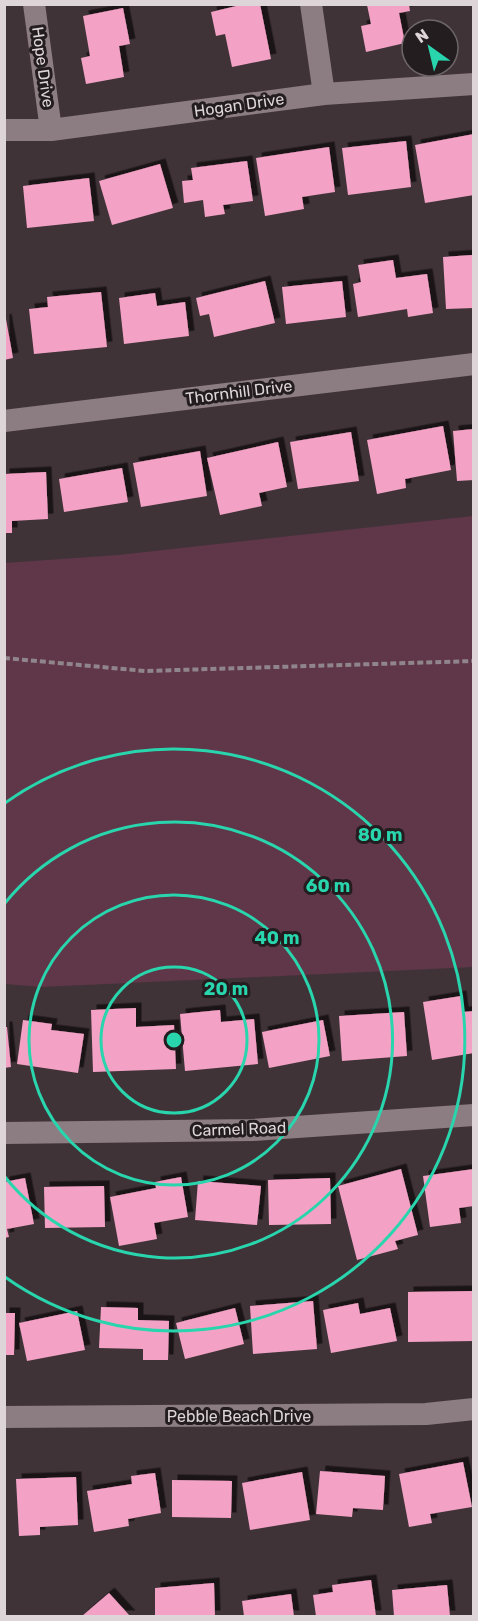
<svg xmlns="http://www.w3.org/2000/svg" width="478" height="1621" font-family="Rubik,sans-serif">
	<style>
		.green { fill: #603649 }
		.building { fill: #f3a2c5; filter: url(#shadow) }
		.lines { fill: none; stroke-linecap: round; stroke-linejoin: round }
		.path { stroke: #90858a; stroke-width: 4; stroke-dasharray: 6 3; stroke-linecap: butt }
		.minor { stroke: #8c7d82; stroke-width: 22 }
		.ring { fill: none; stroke: #29d5ad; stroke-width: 3 }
		.labels { text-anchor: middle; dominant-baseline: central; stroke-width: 6; stroke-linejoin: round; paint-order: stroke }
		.street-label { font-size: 16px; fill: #ded5d9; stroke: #231d1f }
		.centre { fill: #29d5ad; stroke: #231d1f; stroke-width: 3 }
		.ring-label { font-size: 18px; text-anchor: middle; font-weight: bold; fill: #29d5ad; stroke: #231d1f; stroke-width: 6; stroke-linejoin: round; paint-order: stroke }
	</style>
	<defs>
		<filter id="shadow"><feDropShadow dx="5.5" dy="-5.5" stdDeviation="0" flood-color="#0009"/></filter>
	</defs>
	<rect width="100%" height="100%" fill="#403338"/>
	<path class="green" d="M473 516V967L42 987 5 984V563L118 555Z"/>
	<path class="building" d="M245 4H260L271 59 232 67 225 34 216 36 211 12Z
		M367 5H409L410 11 399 13 405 43 366 52 361 26 371 24Z
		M123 8 130 44 119 46 124 77 86 84 81 58 90 56 83 16Z
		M474 134V195L425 203 415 145Z
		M406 141 411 187 348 195 342 148Z
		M329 147 335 192 302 197 304 209 265 216 256 158Z
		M247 161 253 201 223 205 225 214 205 217 203 200 184 203 182 181 193 180 191 168Z
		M160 164 173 208 112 225 99 181Z
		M89 178 94 221 27 228 23 186Z
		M472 255 474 308 446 309 443 257Z
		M393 260 396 278 427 274 433 313 408 317 407 309 358 317 353 284 361 282 358 265Z
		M265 281 275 323 214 337 209 314 200 316 196 298Z
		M342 281 346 317 286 324 282 287Z
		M101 292 107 347 34 354 29 309 48 307 47 297Z
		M155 293 157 306 185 302 189 336 124 344 119 298Z
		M6 319 13 358 4 360V320Z
		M443 426 451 470 405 479 406 488 377 494 367 440Z
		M474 429V480L457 481 453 431Z
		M351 432 359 481 298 489 290 442Z
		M278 442 287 487 259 493 262 506 220 515 207 458Z
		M200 451 207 496 141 507 133 463Z
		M122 468 128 502 64 512 59 479Z
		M46 472 48 519 12 521V533H4V474Z
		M461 996 463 1012 474 1011V1053L432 1060 423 1002Z
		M136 1008V1027L174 1025 176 1069 93 1072 91 1010Z
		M220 1010 221 1022 254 1019 258 1064 185 1071 180 1014Z
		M404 1012 407 1056 342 1061 339 1016Z
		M23 1020 52 1024 51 1030 84 1034 78 1073 17 1064Z
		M323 1020 330 1056 269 1068 262 1032Z
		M4 1027H7L11 1067 4 1068Z
		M401 1169 418 1235 395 1241 398 1249 357 1260 338 1186Z
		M474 1169V1206L459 1208 461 1223 430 1227 423 1176Z
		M181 1177 188 1217 154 1223 157 1239 119 1246 110 1197 156 1188 155 1182Z
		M25 1178 34 1224 7 1229 9 1237 4 1238V1182Z
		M330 1178 331 1224 269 1225 268 1180Z
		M198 1181 261 1186 257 1225 195 1220Z
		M104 1186 105 1227 45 1228 44 1187Z
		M474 1291V1341L408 1342V1292Z
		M313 1301 317 1349 253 1354 250 1306Z
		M358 1303 360 1314 390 1308 397 1341 331 1353 323 1310Z
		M101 1307 138 1308V1320L169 1321 168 1360H143V1349L99 1348Z
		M235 1308 244 1344 185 1359 176 1323Z
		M77 1311 85 1350 27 1361 19 1323Z
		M4 1313H15L14 1355H4Z
		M463 1462 472 1507 430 1514 432 1523 409 1527 399 1474Z
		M320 1471 385 1476 383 1510 353 1508 352 1517 316 1514Z
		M302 1472 310 1520 250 1530 242 1483Z
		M155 1473 161 1513 128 1519 129 1526 94 1532 87 1491 132 1484 131 1476Z
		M76 1477 78 1525 40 1527V1535L19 1536 16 1479Z
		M172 1480 232 1481 231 1518 172 1517Z
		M371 1580 376 1616H316L313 1595 333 1592 332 1585Z
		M214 1583 215 1616H155V1588Z
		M447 1585 450 1616H394L392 1590Z
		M109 1593 130 1616H82Z
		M291 1594 294 1616H244L242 1601Z"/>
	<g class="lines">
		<path class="path" d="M4 658 145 671 474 661"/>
		<path class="minor" d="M34 4 51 130
			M311 4 324 94
			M4 130H51L324 94 474 84
			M4 421 474 364
			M4 1133 252 1130 474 1115
			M4 1417 426 1414 474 1409"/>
	</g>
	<g class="ring">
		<circle cx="174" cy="1040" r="73"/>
		<circle cx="174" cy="1040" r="145"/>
		<path d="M5 903A218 218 0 1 1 5 1177"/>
		<path d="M5 803A291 291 0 1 1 5 1277"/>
	</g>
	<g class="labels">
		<g class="street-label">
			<text transform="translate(43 67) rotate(82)">Hope Drive</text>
			<text transform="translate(239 105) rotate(-8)">Hogan Drive</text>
			<text transform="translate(239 392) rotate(-7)">Thornhill Drive</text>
			<text transform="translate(239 1129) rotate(-2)">Carmel Road</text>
			<text x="239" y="1416">Pebble Beach Drive</text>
		</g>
	</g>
	<circle cx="174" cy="1040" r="9" class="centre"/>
	<g class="ring-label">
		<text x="380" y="841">80 m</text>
		<text x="328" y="892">60 m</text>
		<text x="277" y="944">40 m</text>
		<text x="226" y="995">20 m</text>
	</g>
	<rect width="478" height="1621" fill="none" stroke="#ded5d9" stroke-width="12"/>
	<g transform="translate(430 48) rotate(326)"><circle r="28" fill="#231d1f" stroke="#6e6769" stroke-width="1.5"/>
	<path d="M0-4.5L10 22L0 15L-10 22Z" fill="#29d5ad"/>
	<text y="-9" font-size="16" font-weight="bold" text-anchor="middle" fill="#ded5d9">N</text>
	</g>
</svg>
